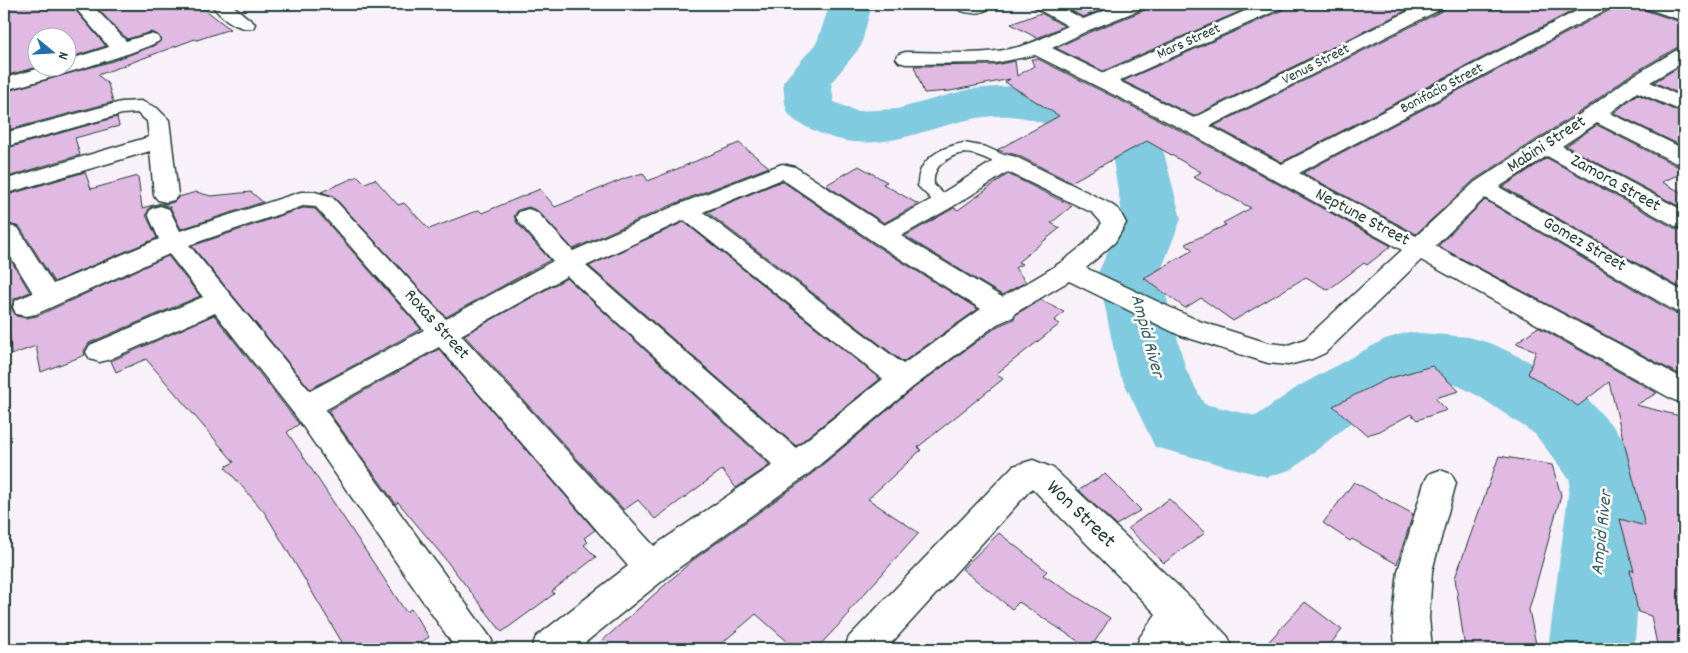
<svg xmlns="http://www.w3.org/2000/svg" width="1688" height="653" font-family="Dekko,sans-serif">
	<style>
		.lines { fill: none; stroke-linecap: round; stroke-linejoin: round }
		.river { fill: #80cbdf; fill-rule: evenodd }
		.building { fill: #e1bae3; stroke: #1f3d34 }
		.service-casing { stroke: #1f3d34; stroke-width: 3 }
		.minor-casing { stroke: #1f3d34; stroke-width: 3 }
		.service { fill: #fff; fill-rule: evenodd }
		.minor { fill: #fff; fill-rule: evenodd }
		.labels { text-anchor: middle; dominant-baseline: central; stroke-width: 5; stroke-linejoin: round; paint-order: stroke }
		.far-street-label { font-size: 15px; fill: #1f3d34; stroke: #fff }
		.street-label { font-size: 18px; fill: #1f3d34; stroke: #fff }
		.water-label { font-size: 19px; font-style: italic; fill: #37605f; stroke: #fff }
		.near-street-label { font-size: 21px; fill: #1f3d34; stroke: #fff }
	</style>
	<rect width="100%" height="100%" fill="#f9f1f9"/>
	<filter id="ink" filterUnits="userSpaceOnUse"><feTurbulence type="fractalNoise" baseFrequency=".02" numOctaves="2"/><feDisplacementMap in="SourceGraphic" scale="10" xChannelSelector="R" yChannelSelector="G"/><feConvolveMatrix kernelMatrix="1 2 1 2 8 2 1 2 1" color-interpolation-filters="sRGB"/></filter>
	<g filter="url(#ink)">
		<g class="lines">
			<path class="river" d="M830 4H872L861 46 831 83 834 102 856 111 897 109 970 89 1010 86 1087 104 1157 142 1164 153 1181 219 1160 273 1186 370 1204 404 1256 416 1299 386 1385 339 1409 332 1469 337 1493 344 1528 361 1585 396 1636 452 1647 474 1635 641 1639 649H1551L1549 641 1570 480 1535 434 1480 397 1457 385 1419 382 1349 424 1293 469 1267 477 1155 447 1118 370 1098 273 1123 219 1113 161C1081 142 1047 118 1010 116 942 112 889 164 817 132 785 117 786 117 783 82L817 42Z"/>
		</g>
		<path class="building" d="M4 4H70L106 46 68 58V38H38V67L4 76V49L9 48 4 42Z
			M93 4H198L230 29 197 40 195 39 98 75 108 84 113 102 4 131V92L113 61 153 46 162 40 158 35 151 32 127 39Z
			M1068 4H1117L1083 17 1062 6Z
			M1149 4H1257L1103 71 1056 48 1090 32 1145 10Z
			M1287 4H1419L1194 116 1123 81 1283 10Z
			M1448 4H1586L1282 162 1214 126 1444 10Z
			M1614 4H1640L1644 10 1684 23V46L1676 48 1627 77 1587 107 1474 180 1416 234 1303 173 1610 10Z
			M1041 13 1064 26 1037 38 1011 24Z
			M1031 59H1038L1185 133 1391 246 1367 265 1364 263 1328 290 1306 277 1233 321 1201 298 1185 308 1144 278 1193 250 1185 244 1226 225 1223 223 1251 208 1193 177 1201 172 1147 141 1071 182 1017 155 997 150 1059 116 1005 82 1010 79 950 91 924 93 914 66 995 65 1015 61 1017 76 1034 66Z
			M1684 64V96L1654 82Z
			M1637 94 1684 114V147L1614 113Z
			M117 117 119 126 75 138 80 155 4 178V149Z
			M1597 125 1675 165 1684 167V172L1662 182 1684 194V209L1566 146Z
			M739 143 769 167 676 203 573 249 538 211 529 207 518 210 514 216 517 223 550 260 446 317 333 196 321 192 358 176 365 183 375 179 398 205 404 203 429 229 479 210 482 213 540 189 555 207 626 178 643 173 648 181Z
			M1547 158 1674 228 1684 231V290L1503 187Z
			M859 166 887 182 883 184 918 204 884 223 826 185Z
			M85 172 91 189 138 176 142 208 161 203 166 204 174 202 179 197 196 192 211 196 251 192 263 202 181 229 170 207 161 204 150 207 146 215 157 238 54 282 20 227 9 224 4 225V196Z
			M1008 174 1072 206 1051 223 1060 228 1018 262 1022 264 1015 268 1026 282 1002 295 905 236 954 208 958 210Z
			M782 181 873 244 978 309 903 362 707 212Z
			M1485 200 1674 313 1684 315V377L1438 246Z
			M303 208 315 209 421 329 310 389 192 246Z
			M684 222 880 379 796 446 589 266Z
			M4 249 30 292 14 299 11 308 16 316 26 318 37 316 168 256 200 296 89 343 84 351 85 355 41 372 36 346 11 355 7 293 4 294Z
			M567 278 770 465 736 488 722 470 655 519 638 500 624 510 464 335Z
			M1041 300 1064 312 1054 321 1060 324 996 374 1003 379 918 447 921 450 868 499 919 533 848 612 850 613 816 649H796L756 614 715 649H593L693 560 808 477 914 388 998 326 1014 319 1016 314Z
			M214 315 299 424 287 432 406 612 411 609 429 637 411 649H346L265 513 225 467 234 462 146 359 116 372 111 361Z
			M1538 327 1657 393 1636 405 1684 417V649H1658L1651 616 1638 612 1630 570 1634 571 1620 519 1645 526 1609 382 1578 406 1528 374 1536 351 1516 343Z
			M439 349 595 530 584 538 588 542 584 545 596 557 552 591 554 594 502 632 442 555 398 502 396 504 328 411Z
			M1432 366 1459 391 1435 398 1447 410 1417 420 1411 414 1380 431 1367 435 1333 406 1387 379Z
			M1499 456 1552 465 1561 495 1529 610 1537 649H1465L1455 578Z
			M1105 474 1141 510 1116 525 1079 490Z
			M1354 482 1413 514 1397 564 1352 539 1350 541 1323 523Z
			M1169 499 1205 533 1164 563 1128 528Z
			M999 533 1047 571 1043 575 1110 618 1090 649 1019 602 1012 609 962 569Z
			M1305 602 1342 630 1326 649H1262Z"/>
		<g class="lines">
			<g class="service-casing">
				<path id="service" d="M964 143 986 147 1013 159 1016 162 1013 165 1008 167C985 161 968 143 945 161 936 167 933 174 934 185L952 202 950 206H938L918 186C917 159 941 147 964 143Z"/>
			</g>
			<g class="minor-casing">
				<path id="minor" d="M72 4H91L126 41 150 34 157 36 160 40C153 49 23 86 4 90V78L41 68H68V60L109 47Z
					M211 4H231L255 24 253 28C238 31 219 16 211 4Z
					M953 4H993C985 16 961 16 953 4Z
					M1033 4H1055L1083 19 1122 4H1147L1144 8 1089 30 1052 48 1103 73 1261 4H1285L1282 8 1119 81 1194 118 1423 4H1446L1443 8 1210 126 1282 164 1590 4H1612L1609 8 1299 173 1416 236 1475 182 1588 109 1628 79 1677 50 1684 48V62L1650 82 1684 98V112L1637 92 1610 113 1684 149V165L1676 163 1597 123 1562 146 1684 211V229L1675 226 1547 156 1499 187 1684 292V313L1675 311 1485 198 1435 246 1684 379V403L1674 400 1421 260 1325 353 1312 359 1288 365 1268 363 1179 335 1069 281 1015 313 1013 317 997 324 913 387 807 475 677 569 577 649H531L536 637 628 566 439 347 325 410 490 637 496 649H456L295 415 215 313 110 359 100 362 90 359 86 352 90 345 203 297 169 254 36 314 26 316 16 314 13 307 16 300 33 293 4 246V227L9 226 18 228 53 284 159 239 148 214 151 209 160 206 169 209 180 231 301 192H315L332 197 446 319 553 261 519 222 516 217 519 212 528 209 537 212 573 251 677 205 782 164 795 167 884 225 936 197 1000 157 1008 155 1016 157 1109 203 1119 210 1126 223 1115 242 1086 268 1199 321 1268 343 1288 345 1305 339 1402 250 1186 131 1035 55 995 63 906 64 899 62 896 58 899 54 906 52C941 52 980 56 1014 48 1033 44 1051 34 1068 26L1036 8ZM1008 172 1093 213 1102 223C1082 255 1034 279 1002 297L901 236 952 207ZM782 179 874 242 981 309 903 364 703 212ZM303 206 316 207 424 330 310 391 189 245ZM684 220 883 379 796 448 586 266ZM567 276 773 465 654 546 461 335Z
					M1642 4H1667L1684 10V21L1645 8Z
					M141 101 157 108 169 120 178 195 174 200 166 202 158 200 154 195 150 151 4 194V180L149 137 147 121 137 113 122 114 4 147V133L121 102Z
					M1033 460 1053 468 1192 599 1228 637 1233 649H1190L1181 640 1174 649H1135L1140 637 1156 614 1032 488 886 649H844L849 637 1013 466Z
					M1440 470 1451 474 1456 483 1432 571 1429 618 1432 649H1395L1393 618 1398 571 1424 483 1429 474Z"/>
			</g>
			<use href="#service" class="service"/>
			<use href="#minor" class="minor"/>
		</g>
	</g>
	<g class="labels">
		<g class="far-street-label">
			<text transform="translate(1189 42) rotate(-24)">Mars Street</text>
			<text transform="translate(1316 65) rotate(-27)">Venus Street</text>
			<text transform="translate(1442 89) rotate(-28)">Bonifacio Street</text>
		</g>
		<g class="street-label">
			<text transform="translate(1547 145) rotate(-33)">Mabini Street</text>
			<text transform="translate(1615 184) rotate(29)">Zamora Street</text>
			<text transform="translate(1362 218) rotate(28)">Neptune Street</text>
			<text transform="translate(1584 245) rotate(30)">Gomez Street</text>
			<text transform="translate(436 325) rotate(48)">Roxas Street</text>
		</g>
		<g class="water-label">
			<text transform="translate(1146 336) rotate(75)">Ampid River</text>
			<text transform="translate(1603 533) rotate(-84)">Ampid River</text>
		</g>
		<g class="near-street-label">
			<text transform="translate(1080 515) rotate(44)">Won Street</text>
		</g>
	</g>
	<rect width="1688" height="653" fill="none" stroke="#fff" stroke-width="20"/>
	<rect x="10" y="10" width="1668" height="633" fill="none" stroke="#1f3d34" stroke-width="2" filter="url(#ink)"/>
	<g transform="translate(52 52) rotate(108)"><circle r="24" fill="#ffffff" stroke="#a5b1ae"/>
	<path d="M0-4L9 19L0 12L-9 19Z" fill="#1f6fb2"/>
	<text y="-8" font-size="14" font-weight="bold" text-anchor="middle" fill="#1f3d34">N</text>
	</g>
</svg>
